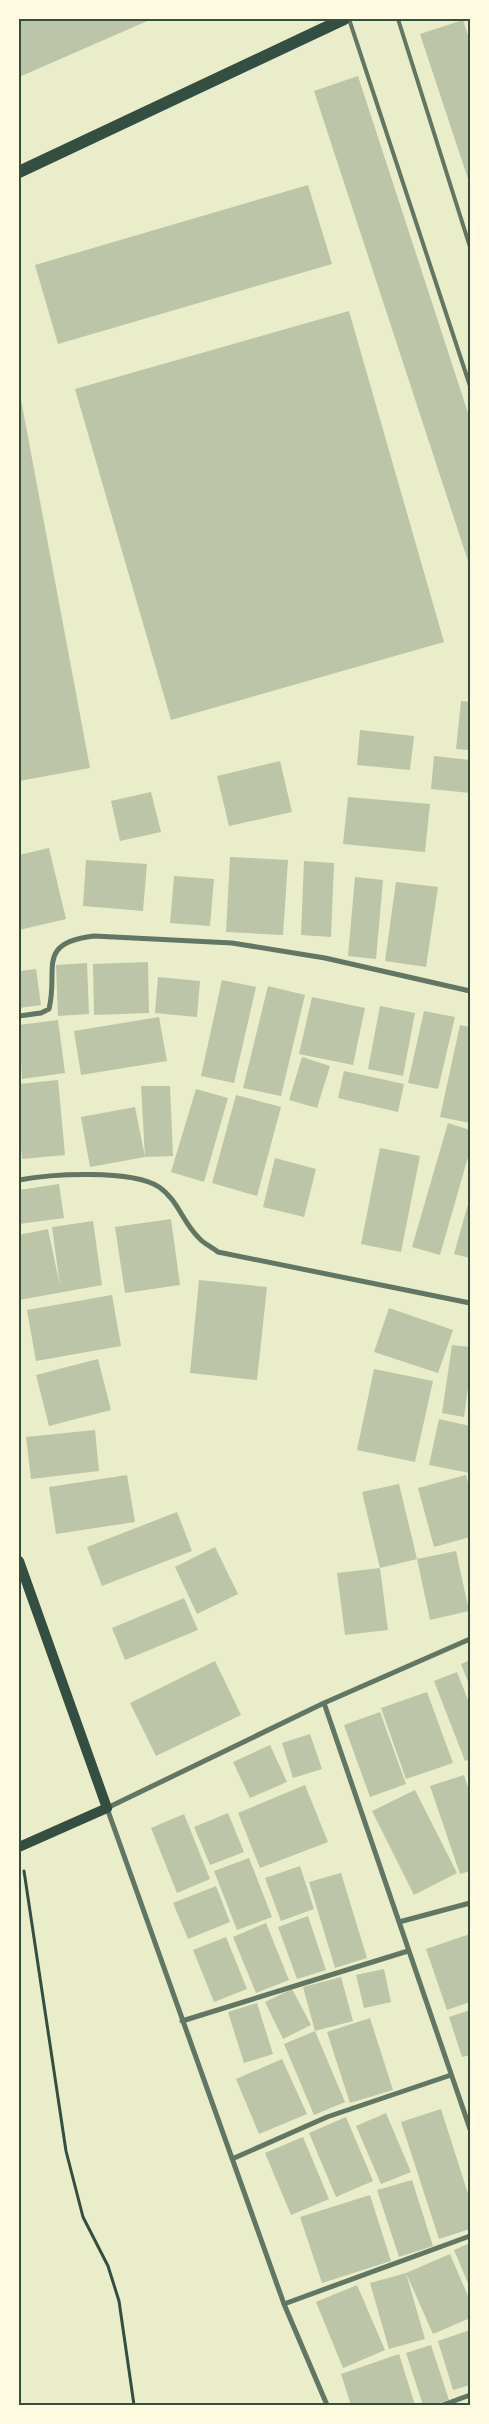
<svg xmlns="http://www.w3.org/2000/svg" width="489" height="2424" font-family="'IBM Plex Sans',sans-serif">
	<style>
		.building { fill: #bcc5a7 }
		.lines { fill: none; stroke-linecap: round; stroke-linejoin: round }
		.path { stroke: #344e41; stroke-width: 3 }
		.service { stroke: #617663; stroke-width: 4 }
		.minor { stroke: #617663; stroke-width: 5 }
		.secondary { stroke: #344e41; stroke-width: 10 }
		.primary { stroke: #344e41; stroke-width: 12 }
		.neatline { fill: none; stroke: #344e41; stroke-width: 2 }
	</style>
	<rect width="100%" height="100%" fill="#e9edc9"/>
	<path class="building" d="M19 19H152L19 77Z
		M463 20 470 42V185L420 34Z
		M358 76 470 419V567L314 91Z
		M308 185 332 264 58 344 35 265Z
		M349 311 444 642 171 720 75 389Z
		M19 389 90 768 19 781Z
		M461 701 470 702V750L456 749Z
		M360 730 414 736 410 770 357 765Z
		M434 756 470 760V793L431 789Z
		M280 761 292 812 229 826 217 776Z
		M151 792 161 832 120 841 111 801Z
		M348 797 430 804 425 852 343 844Z
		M49 848 66 919 19 930V855Z
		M230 857 288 860 283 935 226 932Z
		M86 860 147 864 143 911 83 906Z
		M304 861 334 863 331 937 301 935Z
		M174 876 214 879 210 926 170 923Z
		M355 877 383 880 376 959 348 956Z
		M396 882 438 887 426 967 385 961Z
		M148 962 149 1013 94 1015 93 964Z
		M87 963 89 1014 58 1016 56 965Z
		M36 969 41 1005 19 1008V971Z
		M158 977 200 981 197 1017 155 1013Z
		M222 980 256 987 234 1083 201 1076Z
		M268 986 305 995 281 1096 243 1088Z
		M312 997 365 1008 353 1065 299 1054Z
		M380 1006 415 1013 403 1076 368 1069Z
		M424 1011 455 1017 438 1089 408 1083Z
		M159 1017 167 1061 81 1075 74 1031Z
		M58 1020 65 1073 22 1079 19 1025Z
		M460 1025 470 1027V1123L440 1117Z
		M302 1057 330 1066 317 1108 289 1100Z
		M344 1071 404 1084 398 1112 338 1098Z
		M58 1080 65 1155 22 1159 19 1125V1084Z
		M141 1086H170L173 1156 145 1157 90 1167 81 1117 135 1107 145 1157Z
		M196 1089 228 1098 204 1182 171 1172Z
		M236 1095 281 1107 257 1196 212 1183Z
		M448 1123 470 1130V1150L440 1255 412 1247Z
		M380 1148 420 1156 401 1252 361 1244Z
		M275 1158 316 1169 304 1217 263 1207Z
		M59 1184 64 1218 19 1224V1190Z
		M470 1197V1258L454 1254Z
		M171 1219 180 1285 125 1293 115 1227Z
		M93 1221 102 1285 19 1300V1235L48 1229 60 1286 52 1227Z
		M199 1280 267 1287 257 1380 190 1373Z
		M112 1295 121 1346 36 1361 27 1310Z
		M389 1308 453 1330 438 1373 374 1352Z
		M452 1345 470 1347V1372L464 1417 442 1413Z
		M98 1359 111 1410 49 1426 36 1375Z
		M374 1369 433 1381 415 1462 357 1450Z
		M439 1419 470 1426V1473L429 1465Z
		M95 1430 99 1471 31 1479 26 1437Z
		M127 1475 135 1522 56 1534 49 1487Z
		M466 1475 470 1491V1537L434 1547 418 1488Z
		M399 1484 417 1559 380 1568 362 1492Z
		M177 1512 192 1551 102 1586 87 1547Z
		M215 1547 238 1594 197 1614 175 1567Z
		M456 1551 469 1611 430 1620 417 1559Z
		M380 1568 388 1630 345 1635 337 1573Z
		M184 1598 198 1630 125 1660 112 1628Z
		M470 1660V1687L461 1664Z
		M215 1661 241 1715 156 1756 130 1703Z
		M457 1672 470 1705V1759L465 1761 434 1681Z
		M427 1692 453 1763 406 1779 381 1708Z
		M380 1712 406 1784 370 1797 344 1725Z
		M310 1734 322 1769 293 1778 282 1743Z
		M270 1745 287 1782 250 1798 233 1762Z
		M464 1775 470 1794V1871L460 1874 430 1786Z
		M305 1785 328 1842 260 1868 238 1813Z
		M415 1790 457 1873 414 1895 372 1811Z
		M228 1813 244 1852 210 1865 194 1827Z
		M184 1814 210 1879 177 1893 151 1828Z
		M249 1858 272 1917 237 1930 214 1871Z
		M300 1866 314 1909 281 1921 265 1878Z
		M341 1873 367 1958 335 1968 309 1882Z
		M216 1886 230 1922 188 1939 173 1903Z
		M308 1916 326 1970 297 1979 278 1927Z
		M266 1923 289 1980 256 1993 233 1937Z
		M470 1934V2002L447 2010 426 1949Z
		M226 1937 247 1989 214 2002 193 1950Z
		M384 1969 391 2002 364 2008 356 1975Z
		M341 1977 353 2021 315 2031 345 2102 314 2115 284 2044 315 2031 303 1987Z
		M292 1989 311 2025 283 2039 265 2002Z
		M257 2003 273 2054 244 2063 228 2012Z
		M470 2010V2055L462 2057 449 2017Z
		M370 2018 393 2090 350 2103 327 2032Z
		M282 2059 307 2114 259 2134 236 2079Z
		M441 2109 470 2200V2229L439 2239 401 2122Z
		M386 2113 411 2172 381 2184 356 2126Z
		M346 2117 373 2181 336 2197 309 2133Z
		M303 2137 329 2199 291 2215 265 2153Z
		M412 2180 433 2246 399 2257 377 2190Z
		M370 2195 391 2261 322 2283 300 2217Z
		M470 2243V2288L454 2250Z
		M450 2254 470 2301V2318L433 2334 406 2273Z
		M406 2273 425 2339 389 2349 370 2283Z
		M357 2285 385 2350 343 2368 316 2302Z
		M470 2330V2385L453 2390 438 2341Z
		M431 2345 449 2400 433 2405H423L406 2353Z
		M399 2354 415 2405H351L341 2374Z"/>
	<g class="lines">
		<path class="path" d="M24 1871 66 2151 83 2217 108 2266 119 2301 134 2405"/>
		<path class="service" d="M349 19 470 386
			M398 19 470 247"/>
		<path class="minor" d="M19 1016 41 1013 49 1009C59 969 35 943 94 936L232 943 325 958 470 991
			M19 1180C50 1174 132 1169 159 1187 178 1200 183 1223 199 1238 204 1244 212 1247 218 1252L470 1303
			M324 1703 470 2129
			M399 1922 470 1903
			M182 2021 408 1951
			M232 2159 327 2117 451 2075
			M284 2304 470 2236
			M327 2405 284 2304 107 1808 324 1703 470 1639
			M443 2405 470 2395"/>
		<path class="secondary" d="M19 1561 107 1808 19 1847"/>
		<path class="primary" d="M19 172 344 19"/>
	</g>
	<rect width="489" height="2424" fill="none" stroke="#fefae0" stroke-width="40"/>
	<rect x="20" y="20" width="449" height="2384" class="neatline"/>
</svg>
